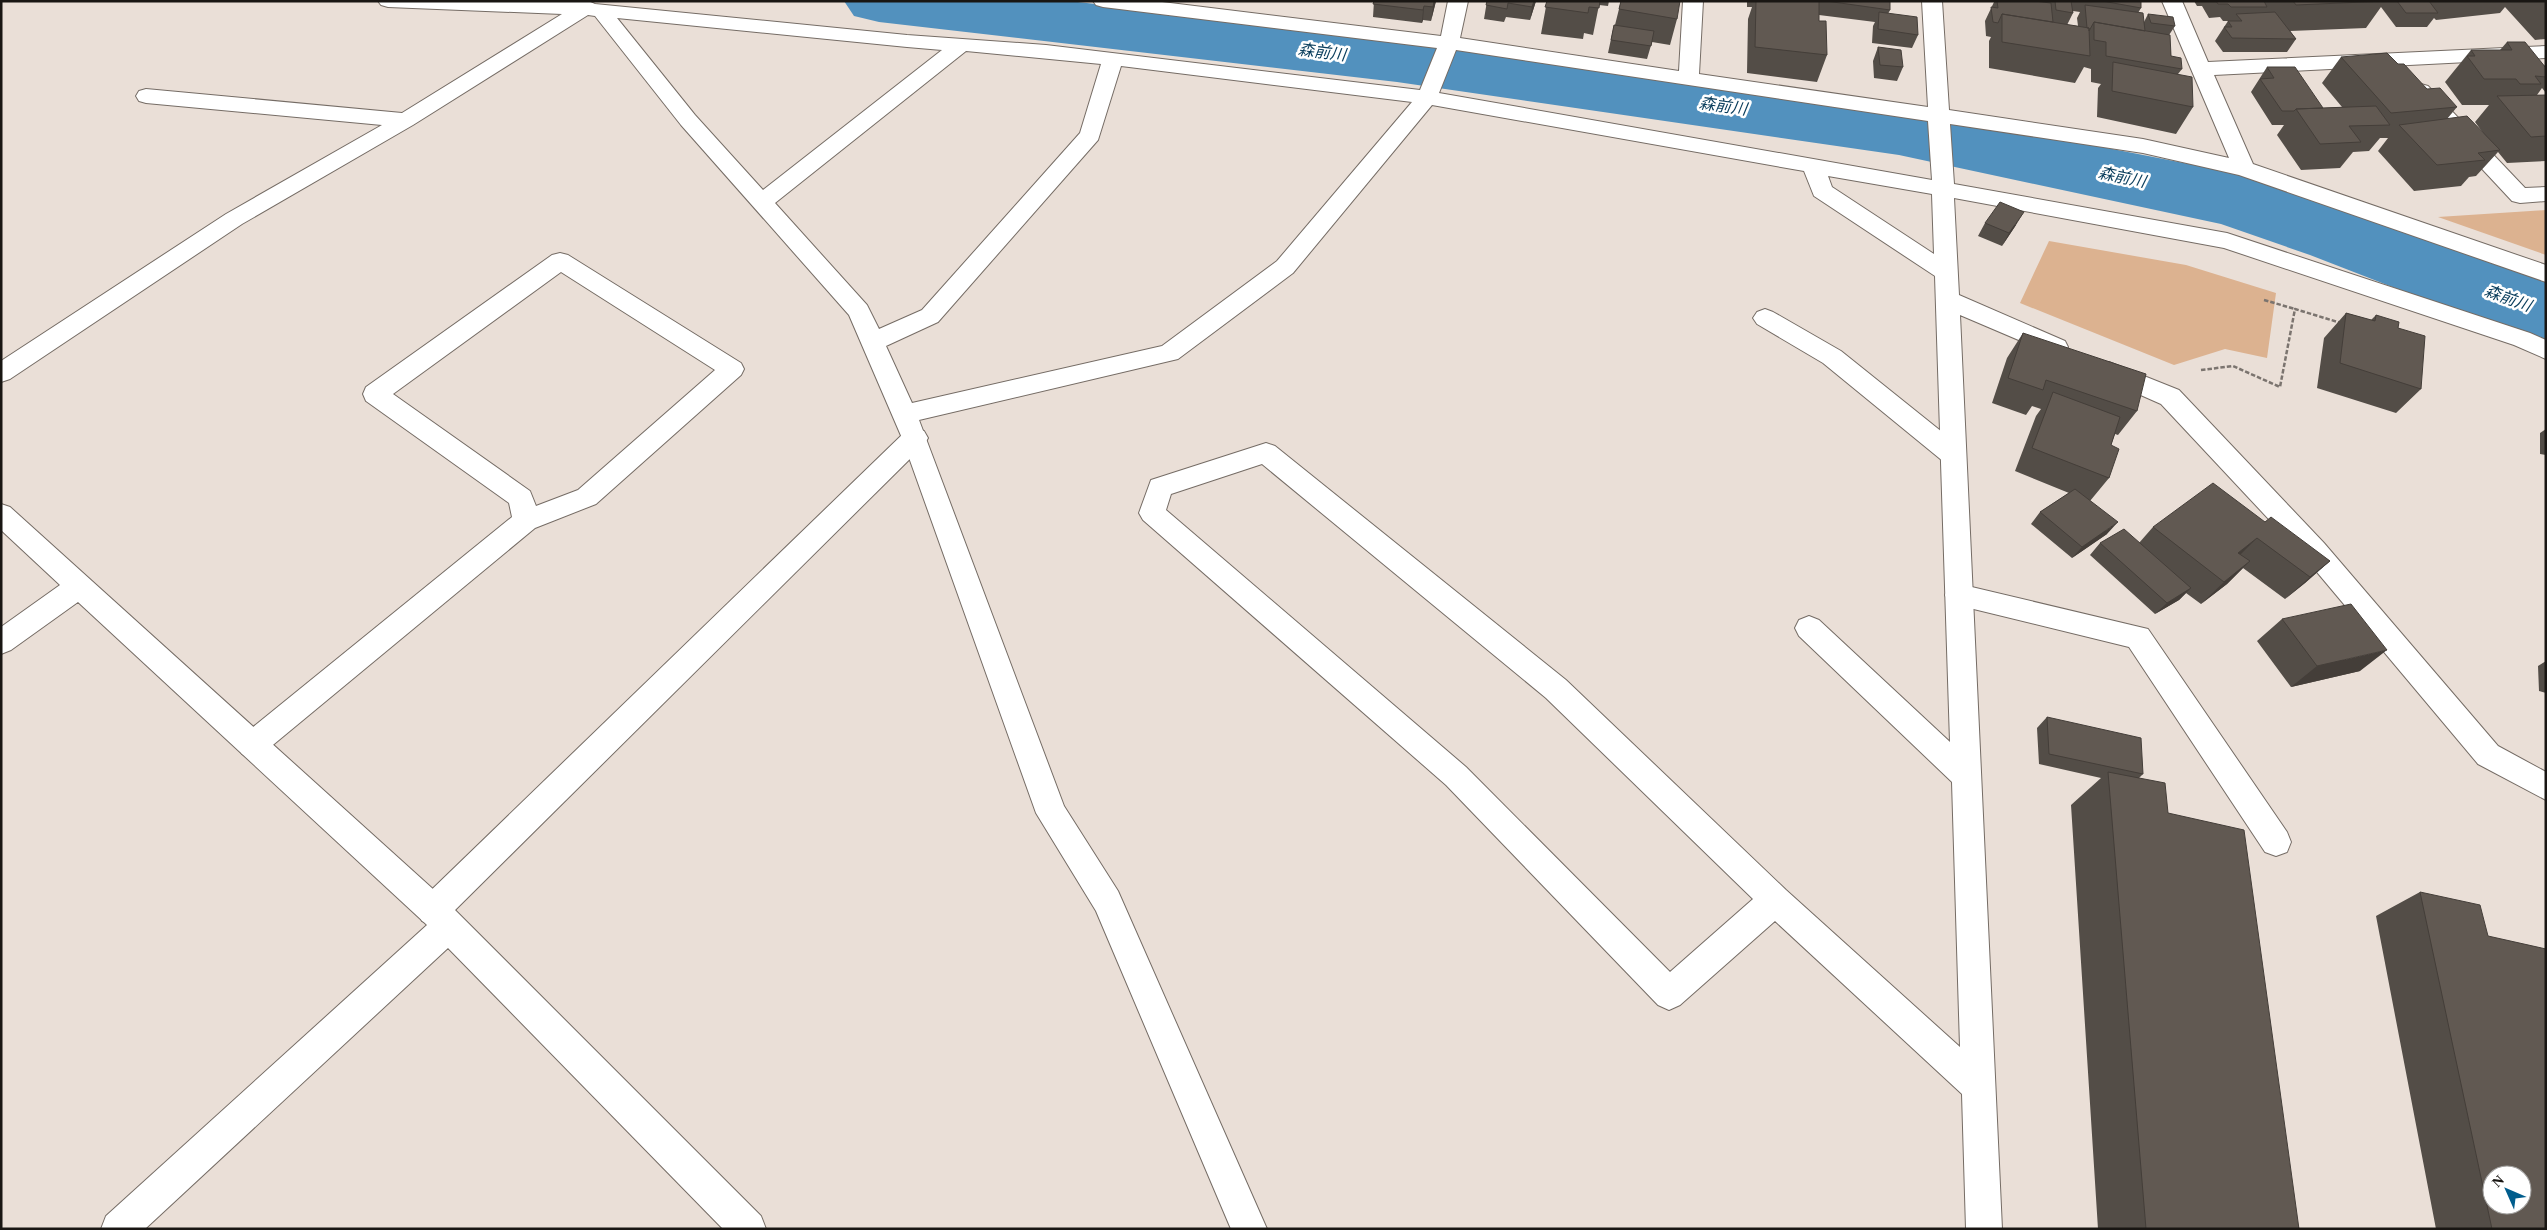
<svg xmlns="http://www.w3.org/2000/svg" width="2547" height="1230" font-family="'Times New Roman','Noto Sans JP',serif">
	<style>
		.green { fill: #dcb290 }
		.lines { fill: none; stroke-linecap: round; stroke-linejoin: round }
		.river { fill: #5291be; fill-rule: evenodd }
		.service-casing { stroke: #756c65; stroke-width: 2 }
		.minor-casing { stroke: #756c65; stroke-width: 2 }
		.path { stroke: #7b746f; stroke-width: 2.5; stroke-dasharray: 4.5 2; stroke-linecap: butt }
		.service { fill: #fff; fill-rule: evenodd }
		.minor { fill: #fff; fill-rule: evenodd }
		.wall { fill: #534d47; fill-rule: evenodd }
		.shaded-wall { fill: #443e39 }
		.building { fill: #615952; stroke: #443e39; fill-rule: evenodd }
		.labels { text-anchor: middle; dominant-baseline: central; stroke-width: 5; stroke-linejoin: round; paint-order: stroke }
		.far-water-label { font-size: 16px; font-style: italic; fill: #083c5b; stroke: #fff }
	</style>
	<rect width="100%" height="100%" fill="#eadfd7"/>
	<path class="green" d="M2546 210V255L2438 217Z
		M2049 241 2186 265 2276 293 2267 358 2225 349 2174 365 2020 303Z"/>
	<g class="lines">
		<path class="river" d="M844 1H1069L1397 38 1899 107 2235 173 2366 215 2546 282V342L2498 328 2310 255 2221 224 1899 155 1397 82 879 22 854 16Z"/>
		<g class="service-casing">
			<path id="service" d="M560 253 568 255 741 363 744 369 741 375 596 504 535 528 262 754 252 758 242 754 237 745 242 736 512 517 509 503 366 401 363 394 366 387 552 255ZM561 272 715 370 578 490 536 506 530 491 393 394Z
				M1765 309 1773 312 1841 351 1962 448 1966 455 1962 462 1953 465 1944 462 1823 363 1757 324 1753 318 1757 312Z
				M915 428 924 431 928 438 924 445 444 921 433 925 422 921 417 910 422 899 906 431Z
				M1959 584 2148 629 2287 832 2291 842 2287 852 2276 856 2265 852 2129 647 1949 603 1945 595 1949 587Z"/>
		</g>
		<g class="minor-casing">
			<path id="minor" d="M378 1H588L595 4 907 35 1046 45 1420 90 1437 48 1103 7 1096 5 1093 1H1154L1441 36 1448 1H1468L1460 38 1679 71 1683 1H1703L1699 74 1928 107 1922 1H1942L1949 110 2143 139 2229 158 2162 1H2182L2208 62 2546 46V58L2214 75 2253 164 2546 265V282L2239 175 2143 153 1950 124 1954 184 2227 233 2530 333 2546 340V359L2514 345 2224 248 1954 198 1959 295 2065 341 2068 347 2065 353 2056 356 1960 315 2002 1229H1966L1962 1094 1775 921 1680 1005 1669 1010 1658 1005 1446 785 1143 520 1139 513 1151 480 1266 443 1275 446 1566 680 1786 890 1960 1047 1952 782 1799 636 1795 628 1799 620 1809 616 1819 620 1950 742 1935 276 1814 196 1804 171 1432 105 1293 273 1178 359 919 420 1064 806 1118 891 1267 1229H1231L1096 911 1036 813 902 438 849 315 681 125 595 16 588 15 413 125 242 224 10 379 1 382V361L226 214 382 125 146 103 139 101 136 96 139 91 146 89 402 113 562 14 388 7 381 5ZM617 18 907 47 942 50 763 190 695 115ZM1456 50 1928 121 1932 180 1439 93ZM966 51 1101 64 1080 133 922 310 879 329 867 305 775 203ZM1121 66 1412 102 1277 261 1162 346 912 403 886 346 938 322 1098 140ZM1828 176 1932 194 1934 254 1832 187ZM1262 464 1546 698 1753 899 1670 972 1466 767 1166 510 1171 494Z
				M2421 84 2428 86 2525 188 2546 187V201L2520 203 2512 201 2414 96 2411 91 2414 86Z
				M2109 362 2179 390 2324 543 2498 746 2546 772V800L2478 764 2306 559 2161 404 2100 377 2097 371 2100 365Z
				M1 504 10 507 444 899 761 1216 766 1229H723L448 948 145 1229H101L106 1216 427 925 78 602 11 650 1 654V627L60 585 1 530Z"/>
		</g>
		<path class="path" d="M2264 300 2295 309
			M2201 370 2233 366 2280 387 2295 309 2341 323"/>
		<use href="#service" class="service"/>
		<use href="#minor" class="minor"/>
	</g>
	<path class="wall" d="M1374 1H1436L1431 21 1423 20 1422 23 1373 17Z
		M1487 1H1536L1530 20 1506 17 1504 22 1484 19Z
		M1547 1H1609L1608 6 1599 5 1593 35 1584 33 1583 39 1541 34Z
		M1621 1 1677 19 1670 45 1652 42 1647 59 1608 53 1614 25H1615Z
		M1747 1H1890V10L1888 14 1918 35 1912 48 1872 43 1873 26 1875 22 1819 15V21L1827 55 1817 82 1747 73 1748 19 1752 7H1747Z
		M1991 1H2141V8L2138 13 2144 22 2148 14 2175 26 2169 35 2171 56 2182 69 2178 74 2193 107 2176 134 2097 117 2098 88 2101 84 2091 82V69L2084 67 2075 83 1989 68V41L1991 37 1986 36 1985 21 1994 2ZM2073 11 2080 12 2077 18 2078 26 2067 25 2073 13Z
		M2194 1H2546V39L2535 40 2505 7 2500 13 2436 20 2434 18 2427 27H2396L2381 7 2366 28 2290 31 2296 39 2287 52H2223L2215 41 2228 21H2232H2223L2220 17 2209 18 2202 6H2197Z
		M2507 42 2544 66 2546 64V93L2542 88 2537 95H2546V161L2507 163 2498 152 2476 176 2469 177 2461 186 2414 191 2378 151 2388 138H2380L2369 151 2353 152 2340 168 2301 170 2277 135 2284 125H2272L2251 92 2267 67 2323 108 2342 107 2322 83 2341 57 2398 64 2427 89 2457 107 2447 119 2486 137 2475 122 2489 105H2462L2445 82 2471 50H2500Z
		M1878 47 1903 67 1897 81 1874 78 1873 61Z
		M1985 223 2016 225 2002 246 1978 236Z
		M2346 313 2371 320 2376 315 2398 328 2421 389 2396 413 2317 388 2324 338Z
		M2023 333 2137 411 2118 435 2115 434 2111 445 2109 478 2090 501 2107 534 2072 558 2031 524 2040 512 2069 493 2015 471 2036 416 2041 409 2032 406 2026 415 1992 403 2007 358Z
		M2546 429V455L2540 454V433Z
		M2265 522 2330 561 2305 583 2285 599 2243 568 2227 584 2201 604 2186 593 2179 600 2155 614 2090 555 2100 543H2139L2153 527Z
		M2282 619 2360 671 2291 687 2257 641Z
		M2546 661V693L2539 691 2538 666Z
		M2047 717 2143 774 2139 778 2168 813 2299 1229H2098L2071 805 2101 778 2039 764 2037 728Z
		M2420 892 2546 1229H2436L2376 916Z"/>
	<path class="shaded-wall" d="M1434 1H1436L1431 21 1433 7Z
		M1534 1H1536L1530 20 1532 7Z
		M1424 6 1423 20 1422 23 1423 10Z
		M2024 212 2016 225 2002 246 2009 233Z
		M2118 522 2107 534 2072 558 2082 547Z
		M2257 538 2234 561 2238 553Z
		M2250 561 2227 584 2201 604 2224 582Z
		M2330 561 2305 583 2285 599 2310 577Z
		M2191 588 2179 600 2155 614 2167 603Z
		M2387 650 2360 671 2291 687 2317 666Z"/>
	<path class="building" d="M1374 1H1434L1433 7 1424 6 1423 10 1373 4Z
		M1487 1H1534L1532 7 1508 3 1507 9 1486 5Z
		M1547 1H1600L1599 8 1589 7 1588 13 1545 7Z
		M1621 1H1680L1677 19 1619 9Z
		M1756 1H1819V21H1826L1827 55 1755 47Z
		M1826 1H1890V10Z
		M1997 1H2034L2051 3 2053 22 2002 14 1998 23 1993 22 1991 7 1998 8Z
		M2055 1H2071L2073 13 2056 10Z
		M2102 1H2141V8Z
		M2216 1H2264L2267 7H2231L2228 4H2218Z
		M2293 1H2386L2296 5Z
		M2397 1H2429L2438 13H2406Z
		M2085 5 2143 13 2145 31 2094 22 2089 31V28H2087Z
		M1879 12 1917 17 1918 35 1878 29Z
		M2275 12 2296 39 2232 38 2224 27H2232L2228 21H2242L2236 14Z
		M2002 14 2089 28 2090 56 2002 42Z
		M2148 14 2173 17 2175 26 2151 23Z
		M2094 22 2170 35 2171 56 2181 58 2182 69 2106 56V42L2094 40Z
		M1614 25 1654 31 1651 46 1611 40Z
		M2507 42H2525L2546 68V77L2535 76 2541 84H2520L2516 79H2484L2467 56H2475L2471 50H2512Z
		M1878 47 1901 50 1903 67 1880 65Z
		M2387 53 2398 64H2404L2427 89 2440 88 2457 107 2391 113 2341 57Z
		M2113 62 2192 77 2193 107 2112 91Z
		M2267 67H2295L2323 108 2296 109 2294 111H2282L2260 79 2274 78Z
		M2546 95V136L2531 137 2497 96Z
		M2376 106 2390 125 2349 126 2361 142 2320 144 2296 109Z
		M2467 116 2500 150 2478 153 2485 160 2437 165 2399 125Z
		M2000 202 2024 212 2009 233 1985 223Z
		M2346 313 2375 321 2376 315 2399 322 2398 328 2425 336 2421 389 2340 363Z
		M2023 333 2146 374 2137 411 2046 380 2043 390 2008 378Z
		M2053 392 2120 417 2111 445 2119 449 2109 478 2032 448Z
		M2213 483 2265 522 2271 517 2330 561 2310 577 2257 538 2238 553 2250 561 2224 582 2153 527Z
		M2075 489 2118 522 2082 547 2040 512Z
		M2124 529 2191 588 2167 603 2100 543Z
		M2351 604 2387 650 2317 666 2282 619Z
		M2047 717 2141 738 2143 774 2049 754Z
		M2108 772 2165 783 2168 813 2244 830 2299 1229H2146Z
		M2420 892 2480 905 2488 936 2546 949V1229H2492ZM2492 1175H2522V1205H2492Z"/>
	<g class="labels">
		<g class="far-water-label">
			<text transform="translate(1322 52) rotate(7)">森前川</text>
			<text transform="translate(1723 106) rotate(8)">森前川</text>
			<text transform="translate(2122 177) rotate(12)">森前川</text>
			<text transform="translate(2508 298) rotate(20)">森前川</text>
		</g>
	</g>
	<rect width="2547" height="1230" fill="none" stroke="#191613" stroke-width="5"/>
	<g transform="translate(2507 1190) rotate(315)"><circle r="24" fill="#ffffff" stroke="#a3a2a1"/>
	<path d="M0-4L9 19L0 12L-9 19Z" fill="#005d8d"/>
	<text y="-8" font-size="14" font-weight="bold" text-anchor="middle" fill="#191613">N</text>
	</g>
</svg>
